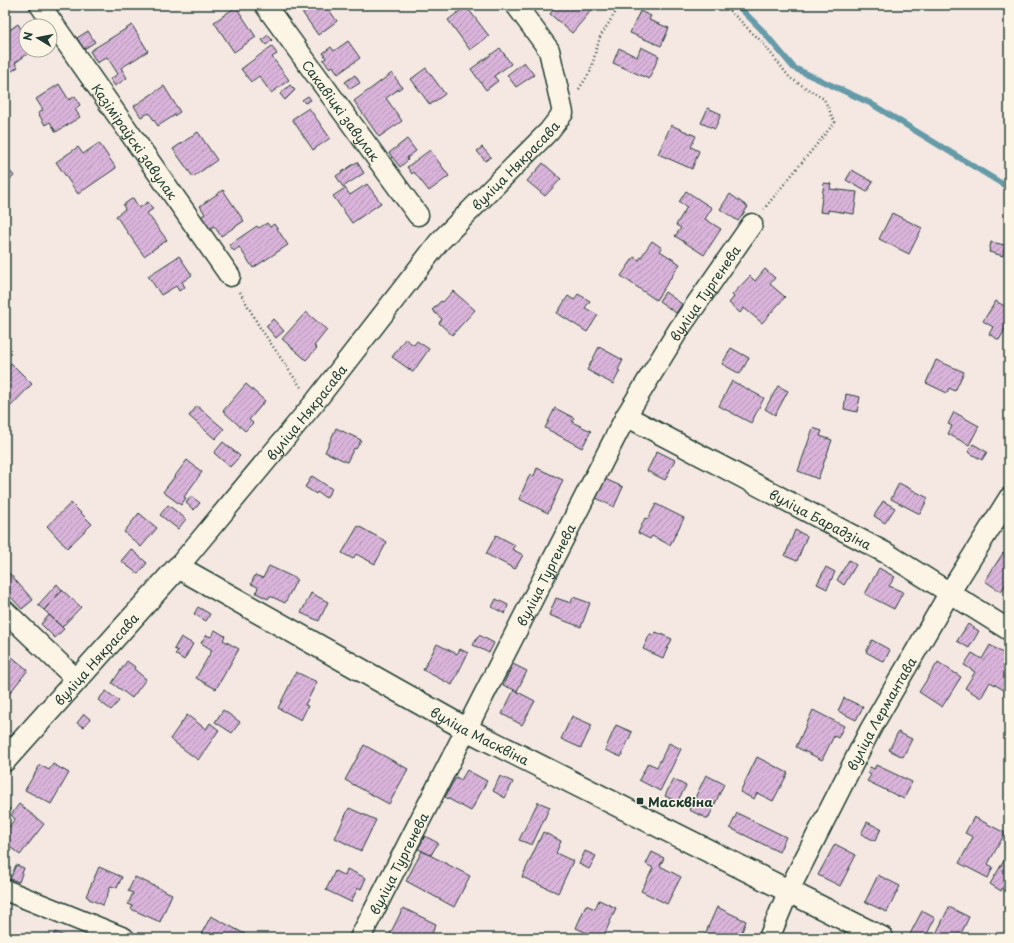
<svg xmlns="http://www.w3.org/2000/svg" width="1014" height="943" font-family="'Playpen Sans',sans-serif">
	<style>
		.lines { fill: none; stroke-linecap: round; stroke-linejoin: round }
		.stream { stroke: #659ba8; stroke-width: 6 }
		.building { fill: url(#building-hatch); stroke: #1f3d34 }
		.minor-casing { stroke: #1f3d34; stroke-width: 23 }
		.secondary-casing { stroke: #1f3d34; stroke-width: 25 }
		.path { stroke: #1f3d34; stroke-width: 2.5; stroke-dasharray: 1 3; stroke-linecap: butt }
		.minor { stroke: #fcf5e5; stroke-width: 20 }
		.secondary { stroke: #fcf5e5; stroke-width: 22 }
		.poi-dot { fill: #1f3d34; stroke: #fcf5e5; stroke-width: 1.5 }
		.labels { text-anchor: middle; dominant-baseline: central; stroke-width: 3; stroke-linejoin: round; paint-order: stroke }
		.street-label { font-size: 13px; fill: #1f3d34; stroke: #fcf5e5 }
		.poi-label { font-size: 13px; font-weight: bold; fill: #1f3d34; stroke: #fcf5e5; text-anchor: start }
	</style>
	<defs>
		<pattern id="building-hatch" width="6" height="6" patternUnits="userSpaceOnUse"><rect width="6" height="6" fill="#dbb4db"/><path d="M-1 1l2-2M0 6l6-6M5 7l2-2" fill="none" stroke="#b194b2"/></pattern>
	</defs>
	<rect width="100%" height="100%" fill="#f5e8e3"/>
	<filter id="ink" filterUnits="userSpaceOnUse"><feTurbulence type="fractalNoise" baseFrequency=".025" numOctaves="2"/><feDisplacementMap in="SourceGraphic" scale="8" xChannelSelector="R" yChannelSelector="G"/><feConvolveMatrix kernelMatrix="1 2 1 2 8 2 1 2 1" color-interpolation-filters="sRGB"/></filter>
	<g filter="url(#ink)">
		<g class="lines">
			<path class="stream" d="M737 5 761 29 794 68 870 103 1009 188"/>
		</g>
		<path class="building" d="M288 5H301L293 11Z
			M312 5H337L329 10 337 21 318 35 302 12Z
			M473 5H482L475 9Z
			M557 5H596L572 33 550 14Z
			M466 6 489 36 470 50 448 20Z
			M236 7 256 37 234 52 214 22Z
			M640 11 651 16 649 20 669 28 661 46 630 33Z
			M18 24 26 37V50H33L15 63 18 67 6 75 5 33Z
			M132 25 148 51 121 68 127 78 115 86 110 79 118 74 107 57 97 63 90 51Z
			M88 31 95 42 84 49 77 38Z
			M268 35 272 40 266 45 262 40Z
			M348 41 360 58 338 74 333 66 330 68 323 60 326 58 323 53 331 47 334 51Z
			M272 46 277 54 272 57 289 80 271 93 259 76 251 82 241 69Z
			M641 47 659 56 649 79 613 63 619 48 637 57Z
			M500 48 511 64 494 76 498 81 486 90 471 69Z
			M524 62 534 75 516 87 507 75Z
			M426 68 445 94 430 105 411 79Z
			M392 73 402 87 386 98 402 121 379 137 354 101Z
			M355 75 360 83 350 89 345 82Z
			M59 84 69 100 75 96 80 105 75 109 80 117 56 132 50 122 45 125 38 113 43 110 36 99Z
			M290 85 295 90 285 100 280 94Z
			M164 86 180 112 158 126 149 113 141 117 134 106Z
			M308 96 311 100 305 103 302 100Z
			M309 108 330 138 313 150 292 119Z
			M708 108 721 114 715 129 701 123Z
			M671 125 696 136 691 147 699 151 692 169 658 154Z
			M198 132 217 160 193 177 173 149Z
			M407 139 416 151 407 158 408 160 400 167 389 153Z
			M99 143 116 168 78 194 56 162 78 147 83 154Z
			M482 147 491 157 485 161 477 151Z
			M430 150 449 176 429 191 414 172 412 174 407 167Z
			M357 162 364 173 343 187 336 176Z
			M543 163 561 179 545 196 527 181Z
			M5 165 14 176 5 183Z
			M852 170 873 182 867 192 846 180Z
			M824 183 831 184 830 189 857 192 854 214 828 210V213L820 212Z
			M367 184 381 203 352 223 333 196 345 188 350 195Z
			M223 190 244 221 221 236 214 226 208 230 199 218 205 214 200 206Z
			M686 191 712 208 705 219 721 229 704 255 675 236 681 228 676 225 687 207 679 202Z
			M730 194 748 207 738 221 720 209Z
			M133 198 139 208 148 202 153 209 147 213 167 240 144 256 116 216 125 209 123 205Z
			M892 213 922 228 909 254 879 239Z
			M267 223 270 227 274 224 288 245 253 268 239 247 234 251 229 245 257 226 259 228Z
			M652 241 662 248 660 251 680 264 656 300 621 276 634 257 639 260Z
			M991 242 1005 245 1003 256 989 252Z
			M179 256 192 275 182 282 185 287 179 291 176 286 161 295 148 276Z
			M765 269 775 278 770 284 785 297 762 323 744 308 740 313 729 303 734 297 732 295 750 276 755 281Z
			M453 291 475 310 452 335 439 323 442 319 432 310 441 301 443 302Z
			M665 292 682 304 676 313 659 301Z
			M578 294 590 301 585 308 598 315 587 332 557 313 568 296 574 300Z
			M996 301 1009 309V322L999 340 989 334 993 327 983 321Z
			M306 312 327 330 314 346 317 348 306 360 282 339Z
			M273 319 284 331 276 338 266 326Z
			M405 339 414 345 417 341 429 349 413 372 392 357Z
			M599 347 623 360 618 370 620 371 613 384 587 370Z
			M731 348 749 358 740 374 722 364Z
			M936 360 964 372 955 391 949 388 947 393 926 383Z
			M11 363 32 384 9 408 5 404V369Z
			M732 381 764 398 751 423 719 406Z
			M246 384 265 401 249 420 253 423 245 431 223 411Z
			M778 386 788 391 775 415 765 409Z
			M846 394 860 397 857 412 844 409Z
			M197 406 224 429 215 439 189 416Z
			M555 408 574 418 572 422 591 431 582 448 545 428Z
			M954 412 979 426 969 445 948 434 952 426 948 424Z
			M336 428 361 440 356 449 354 448 347 462 325 452Z
			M813 428 822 431 820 436 832 440 818 479 798 471Z
			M223 442 240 456 230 467 214 453Z
			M973 444 987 452 982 460 968 452Z
			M657 451 675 460 665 480 647 471Z
			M187 460 202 472 184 497 186 498 181 505 163 492Z
			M537 468 563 480 548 513 519 499 530 474 534 476Z
			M312 476 332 489 326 498 317 492 316 494 305 487Z
			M605 479 623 487 614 507 596 498Z
			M899 483 928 498 920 514 891 499Z
			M191 496 200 503 194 510 186 503Z
			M883 501 895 508 885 523 874 516Z
			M71 503 92 524 67 548 47 526Z
			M656 504 684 518 670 545 652 536 650 539 638 533 645 518 648 519Z
			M168 505 186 519 178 529 160 515Z
			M139 513 157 528 141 547 124 532Z
			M358 526 387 542 375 564 356 554 353 559 342 553Z
			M795 530 807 536 797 561 785 556Z
			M496 535 515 545 512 549 523 555 515 569 486 554Z
			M5 540 11 546 5 552Z
			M131 549 147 563 138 574 121 561Z
			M1003 553 1009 557V579L1001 592 985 581Z
			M849 560 856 565 844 585 837 580Z
			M269 566 297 579 285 603 270 596 268 599 256 593 258 587 251 584 255 575 263 578Z
			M826 567 835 572 827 589 817 584Z
			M879 568 895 577 889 586 903 592 894 609 865 594Z
			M9 573 33 600 22 609 5 591V576Z
			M57 584 62 590 44 610 38 605Z
			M62 590 81 607 62 627 44 610Z
			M311 593 328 602 319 621 301 613Z
			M573 597 590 603 581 627 549 615 556 598 571 603Z
			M496 599 508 605 505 614 492 607Z
			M198 607 210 614 206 621 194 614Z
			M49 615 64 629 55 638 41 624Z
			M968 624 979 631 969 648 957 641Z
			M215 630 225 636 223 640 239 649 216 689 196 678 212 650 201 643 206 635 211 637Z
			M656 632 672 639 663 658 643 649 650 634 654 635Z
			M479 635 494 643 489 653 473 645Z
			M181 637 193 644 184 660 175 654 178 651 174 649Z
			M872 640 890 650 884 662 866 652Z
			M437 644 457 654 460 649 468 653 452 685 423 670Z
			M990 645 1009 657V693L990 682 981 698 965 688 975 672 964 665 972 653 982 659Z
			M7 653 28 670 8 695 5 693V655Z
			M127 661 135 667 134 669 146 679 132 698 112 683Z
			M938 662 961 677 942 707 919 692Z
			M513 664 527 671 517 691 503 685Z
			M296 672 317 682 305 705 308 706 301 720 278 708Z
			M514 690 535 701 522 725 502 714Z
			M106 691 119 701 111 710 98 700Z
			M844 698 863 707 856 720 838 711Z
			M223 710 240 722 232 733 215 722Z
			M813 710 844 726 838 738 834 736 822 760 796 747Z
			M84 714 90 719 83 727 77 723Z
			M187 715 206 729 210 723 219 730 198 760 170 739Z
			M572 716 592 725 581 748 561 739Z
			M616 725 632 732 621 757 605 750Z
			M898 732 912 739 903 757 889 750Z
			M669 743 681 749 660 791 639 780 648 763 657 767Z
			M364 745 408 769 389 804 345 780Z
			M757 757 788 773 773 801 757 793 754 799 740 792Z
			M53 764 69 773 51 804 25 790 40 765 49 770Z
			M876 765 912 782 904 799 867 781 871 775 868 773 870 767 874 769Z
			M467 770 487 781 471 811 445 797 456 777 461 780Z
			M706 775 724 784 708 819 689 810Z
			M500 776 513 782 505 798 493 791Z
			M673 779 686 786 677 802 665 796Z
			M538 802 550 807 532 845 519 840Z
			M5 804 10 809 5 815Z
			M19 804 44 824 20 855 5 843V832L15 819 11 815Z
			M349 808 376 820 361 851 335 838Z
			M737 813 786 837 779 852 730 828Z
			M974 817 1005 833 988 864 993 867 988 878 959 863 973 837 965 833Z
			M867 822 881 829 875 841 861 834Z
			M543 832 561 841 556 853 573 861 558 893 522 877Z
			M425 836 438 843 431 855 418 849Z
			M835 844 856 855 840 886 818 875Z
			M422 851 470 876 454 907 406 881Z
			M585 851 596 856 589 869 579 864Z
			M652 852 664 858 660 866 681 877 667 904 641 891 653 868 646 864Z
			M1005 859 1009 861V877L1001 891 990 884Z
			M16 865 24 868 19 882 10 879Z
			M99 867 122 877 117 888 111 886 103 905 89 899V898L86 896Z
			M347 869 366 878 361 889 358 888 351 902 326 890 335 871 345 876Z
			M878 875 900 886 887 912 865 902Z
			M135 877 172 894 160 922 131 909 133 906 128 904 133 893 128 891Z
			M599 900 616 908 603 938H598L576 928 586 905 595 909Z
			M717 907 746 921 740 937 742 938H713L705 934Z
			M949 907 969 917 959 938H934Z
			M403 908 436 924 430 938H394L389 936Z
			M922 911 935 918 925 938H913L909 936Z
			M211 916 245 934 243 938H199Z
			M55 932 68 938H52Z"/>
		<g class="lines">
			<g class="minor-casing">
				<g id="minor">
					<path id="s1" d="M40 5 230 276"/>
					<path id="s2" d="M265 5 418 215"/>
					<path id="s3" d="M626 416 886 553 1009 630"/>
					<path id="s4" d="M178 567 315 402 439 242 549 131 563 113 549 50 516 5"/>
					<path d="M5 611 77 680"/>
					<path d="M5 890 124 938"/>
					<path id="s5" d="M360 938 626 416 679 329 752 224"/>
					<path id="s6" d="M769 938 789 890 870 730 950 592 1009 498"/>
				</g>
			</g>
			<g class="secondary-casing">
				<g id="secondary">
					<path id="s7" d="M5 760 178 567 466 729 882 938"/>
				</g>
			</g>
			<path class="path" d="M724 5 762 42 790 78 824 99 835 122 764 209
				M579 89 590 72 600 37 620 5
				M240 292 259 326 295 379 301 387"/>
			<use href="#minor" class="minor"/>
			<use href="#secondary" class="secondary"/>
		</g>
	</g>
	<rect class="poi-dot" x="636" y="797" width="8" height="8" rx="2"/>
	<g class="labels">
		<g class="street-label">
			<text stroke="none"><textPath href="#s2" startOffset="130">Сакавіцкі завулак</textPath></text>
			<text stroke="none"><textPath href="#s1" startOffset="166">Казіміраўскі завулак</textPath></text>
			<text stroke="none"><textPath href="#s4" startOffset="525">вуліца Някрасава</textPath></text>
			<text stroke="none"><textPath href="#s5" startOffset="732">вуліца Тургенева</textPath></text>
			<text stroke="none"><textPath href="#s4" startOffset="201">вуліца Някрасава</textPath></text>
			<text stroke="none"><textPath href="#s3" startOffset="220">вуліца Барадзіна</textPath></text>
			<text stroke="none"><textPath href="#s5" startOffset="408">вуліца Тургенева</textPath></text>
			<text stroke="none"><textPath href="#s7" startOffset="136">вуліца Някрасава</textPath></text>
			<text stroke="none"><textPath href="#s6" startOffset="251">вуліца Лермантава</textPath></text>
			<text stroke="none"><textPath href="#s7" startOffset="605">вуліца Масквіна</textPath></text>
			<text stroke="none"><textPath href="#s5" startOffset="84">вуліца Тургенева</textPath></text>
		</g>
		<g class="poi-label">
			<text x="648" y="801">Масквіна</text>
		</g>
	</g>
	<rect width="1014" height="943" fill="none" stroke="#fcf5e5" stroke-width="20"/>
	<rect x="10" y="10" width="994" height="923" fill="none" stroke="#1f3d34" stroke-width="1.5" filter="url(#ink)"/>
	<g transform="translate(38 38) rotate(280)"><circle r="19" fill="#fcf5e5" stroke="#a4ab9e"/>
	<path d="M0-3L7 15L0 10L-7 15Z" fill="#1f3d34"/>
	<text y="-6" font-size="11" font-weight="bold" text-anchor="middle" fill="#1f3d34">N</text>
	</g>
</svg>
